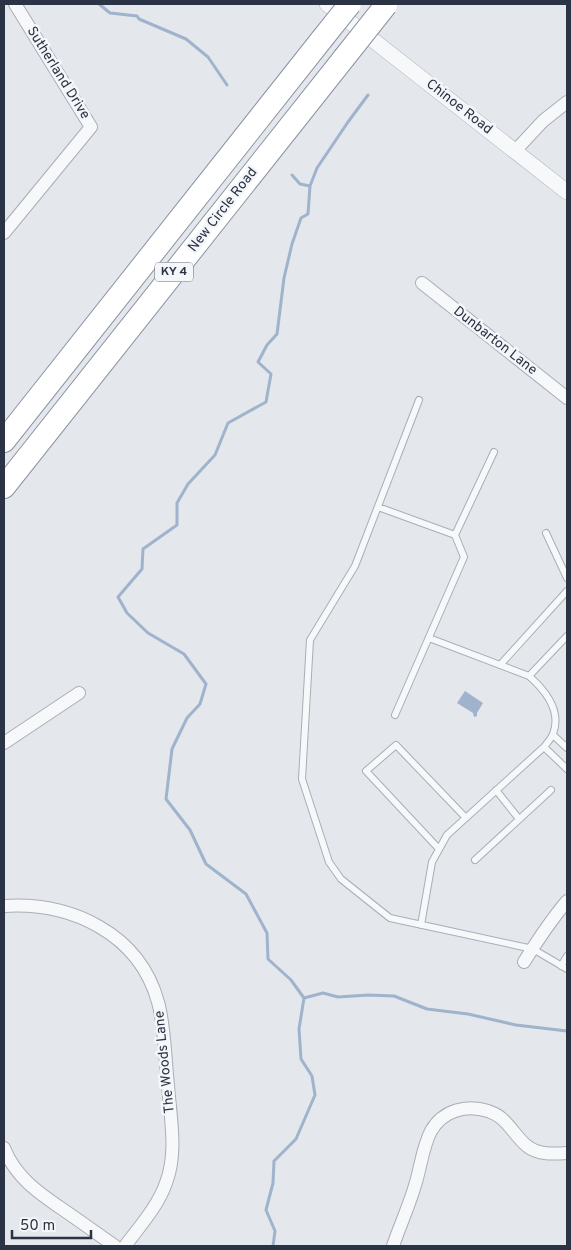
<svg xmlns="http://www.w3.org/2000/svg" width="571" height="1250" font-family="Overpass,sans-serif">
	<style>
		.water { fill: #9fb4cc }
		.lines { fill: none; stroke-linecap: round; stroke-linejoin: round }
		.stream { stroke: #9fb4cc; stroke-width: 3 }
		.service-casing { stroke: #a9aeb7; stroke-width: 8 }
		.minor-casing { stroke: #a9aeb7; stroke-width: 14 }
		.tertiary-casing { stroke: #a9aeb7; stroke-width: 16 }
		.motorway-casing { stroke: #8b94a3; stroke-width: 24 }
		.service { stroke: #f7f8fa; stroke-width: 6 }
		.minor { stroke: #f7f8fa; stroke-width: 12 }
		.tertiary { stroke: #f7f8fa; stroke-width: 15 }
		.motorway { stroke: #fff; stroke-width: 22 }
		.motorway-bridge-casing { stroke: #8b94a3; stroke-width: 24; stroke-linecap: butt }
		.motorway-bridge { stroke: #fff; stroke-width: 22 }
		.labels { text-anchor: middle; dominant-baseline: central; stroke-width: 5; stroke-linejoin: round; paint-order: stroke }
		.shield { fill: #f4f6f9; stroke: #676e7b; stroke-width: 1 }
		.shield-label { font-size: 12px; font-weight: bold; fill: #2b3445 }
		.street-label { font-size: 14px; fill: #2b3445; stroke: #f4f6f9 }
	</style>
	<rect width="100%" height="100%" fill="#e4e7ec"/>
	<path class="water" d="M465 691 483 703 477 713V716L474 717 473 713 457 703Z"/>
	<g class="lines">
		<path class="stream" d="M99 4 110 13 137 16 139 19 186 39 208 57 227 85
			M310 186 317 168 348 122 368 95
			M304 998 323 993 338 997 368 995 394 996 427 1009 468 1014 516 1025 567 1031
			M273 1246 275 1231 266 1210 273 1183 274 1161 296 1139 315 1095 312 1076 301 1059 299 1029 304 998 291 980 268 959 267 933 246 894 206 864 190 830 166 799 172 749 187 718 200 704 206 684 184 654 148 633 127 613 118 597 142 569 143 549 177 525V503L188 484 215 455 228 423 266 402 271 374 258 362 267 345 277 334 284 278 292 244 301 218 308 214 310 186 300 184 292 175"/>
		<g class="service-casing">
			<path id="service" d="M419 400 355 566 310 640 302 779 329 862 341 879 390 918 533 949 567 969
				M378 507 455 535 464 557 395 715
				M546 533 567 578
				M455 535 494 452
				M429 638 529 676 567 636
				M500 665 567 591
				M553 735 567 748
				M544 747 567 769
				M496 790 519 819
				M439 849 366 771 396 745 466 818
				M475 860 551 790
				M421 925 432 862 447 835 544 747C547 743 551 739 553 734 562 711 546 691 529 676
				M561 966 567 956"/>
		</g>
		<g class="minor-casing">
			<path id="minor" d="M515 151 543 121 567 102
				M4 233 91 127 15 4
				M422 283 567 398
				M4 743 79 693
				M4 906C71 902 139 933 158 1002 165 1027 165 1059 168 1085 170 1116 178 1152 166 1183 158 1206 140 1226 125 1246
				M524 962C537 941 551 920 567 901
				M4 1148C16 1179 42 1195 68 1213 84 1224 99 1235 115 1246
				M393 1246C400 1225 410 1204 416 1182 421 1165 423 1146 431 1131 443 1110 467 1104 488 1111 492 1113 497 1114 501 1118 511 1126 517 1138 527 1146 538 1155 554 1154 567 1153"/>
		</g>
		<g class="tertiary-casing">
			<path id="tertiary" d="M327 4 567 192"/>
		</g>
		<g class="motorway-casing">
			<path id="motorway" d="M4 441 322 39
				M4 487 344 58"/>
		</g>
		<use href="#service" class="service"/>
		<use href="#minor" class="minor"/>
		<use href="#tertiary" class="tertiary"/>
		<use href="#motorway" class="motorway"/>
		<g class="motorway-bridge-casing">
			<path id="motorway-bridge" d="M322 39 350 4
				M344 58 386 5"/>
		</g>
		<use href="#motorway-bridge" class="motorway-bridge"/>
	</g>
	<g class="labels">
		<rect class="shield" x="155" y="262.5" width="38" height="19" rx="4"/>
		<g class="shield-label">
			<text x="174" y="272">KY 4</text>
		</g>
		<g class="street-label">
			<text transform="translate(58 73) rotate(58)">Sutherland Drive</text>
			<text transform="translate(459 107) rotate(38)">Chinoe Road</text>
			<text transform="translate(223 210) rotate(-52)">New Circle Road</text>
			<text transform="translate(495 341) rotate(38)">Dunbarton Lane</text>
			<text transform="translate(165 1062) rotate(-96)">The Woods Lane</text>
		</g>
	</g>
	<rect width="571" height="1250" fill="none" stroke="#2b3445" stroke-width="10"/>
	<path d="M12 1230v8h79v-8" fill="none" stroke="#2b3445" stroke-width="2.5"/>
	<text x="20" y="1230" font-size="15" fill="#2b3445" stroke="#f4f6f9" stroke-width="4" paint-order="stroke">50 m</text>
</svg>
